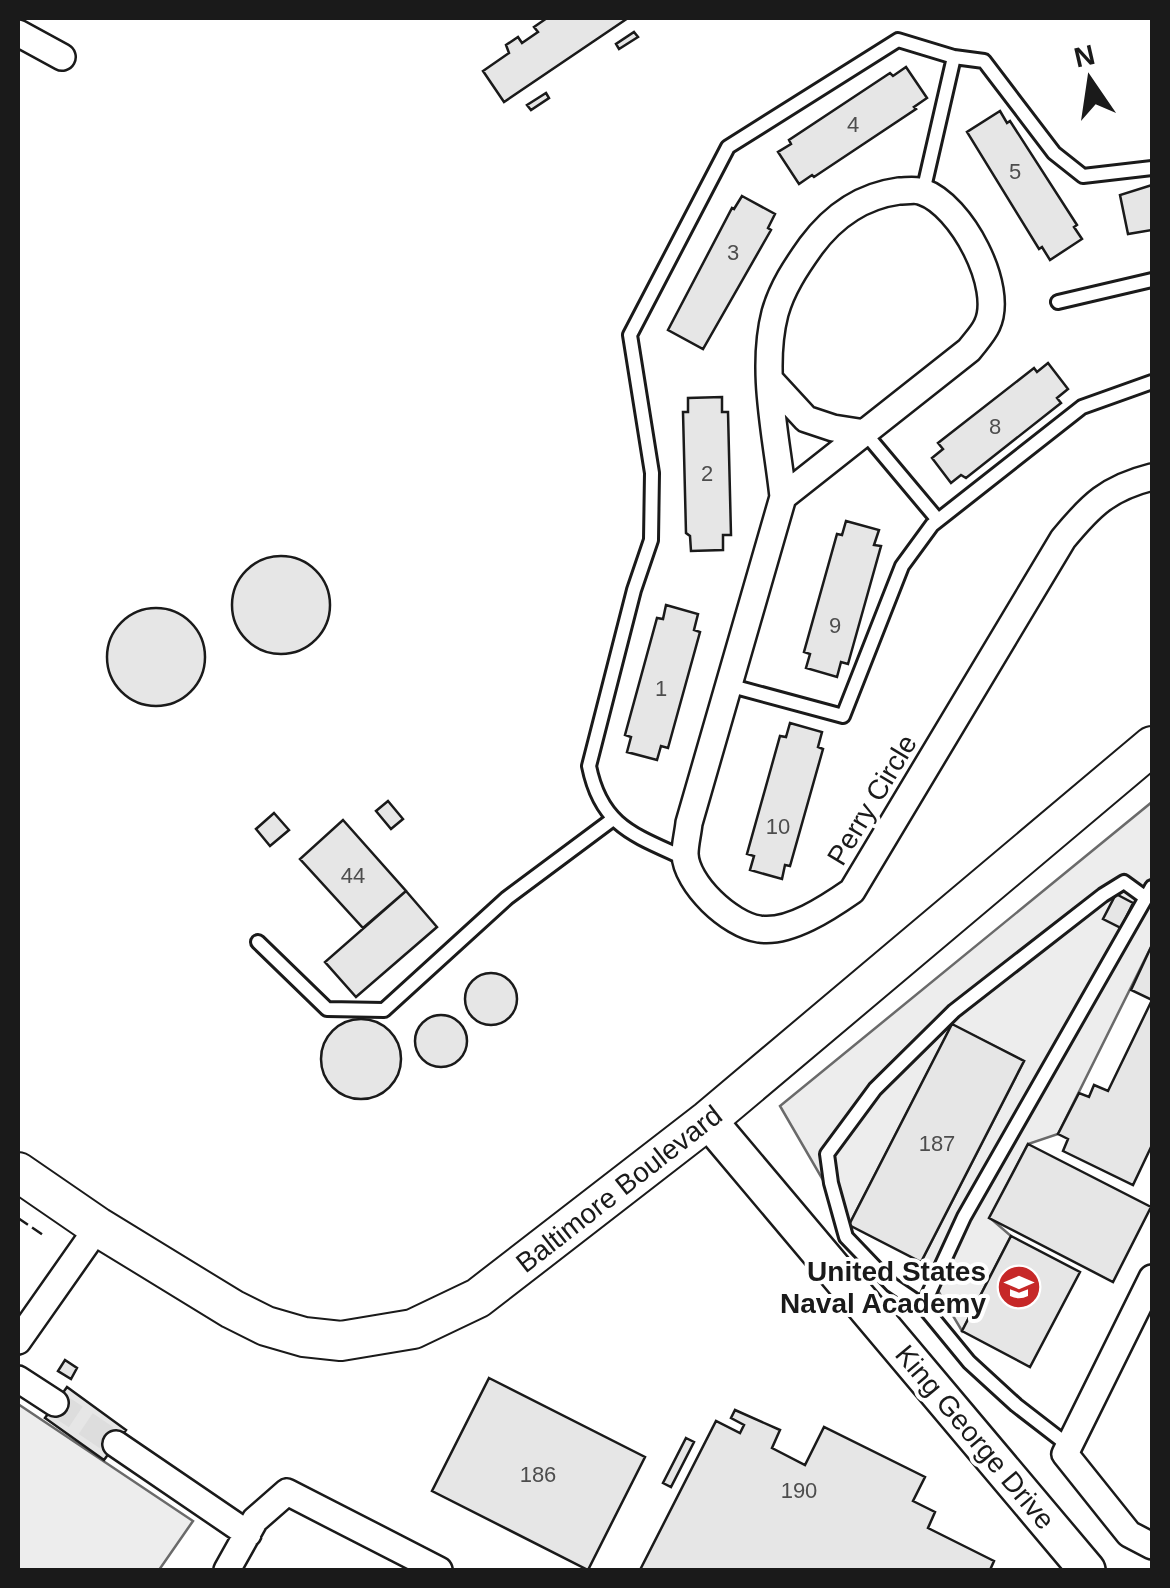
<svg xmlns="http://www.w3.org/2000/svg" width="1170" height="1588" font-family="Helvetica,sans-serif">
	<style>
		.parking { fill: #ededed; stroke: #6a6a6a; stroke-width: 2.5 }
		.building { fill: #e6e6e6; stroke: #1a1a1a; stroke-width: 2.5 }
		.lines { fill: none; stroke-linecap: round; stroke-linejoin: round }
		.minor-tunnel { stroke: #ddd; stroke-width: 25; stroke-dasharray: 25 12; stroke-linecap: butt }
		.service-casing { stroke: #1a1a1a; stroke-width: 18 }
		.minor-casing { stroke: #1a1a1a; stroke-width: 30 }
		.secondary-casing { stroke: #1a1a1a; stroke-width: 40 }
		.primary-casing { stroke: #1a1a1a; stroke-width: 42 }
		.service { stroke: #fff; stroke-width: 12 }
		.minor { stroke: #fff; stroke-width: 25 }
		.secondary { stroke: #fff; stroke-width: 35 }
		.primary { stroke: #fff; stroke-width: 38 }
		.fence { stroke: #1a1a1a; stroke-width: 2.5; stroke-dasharray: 12 5; stroke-linecap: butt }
		.labels { text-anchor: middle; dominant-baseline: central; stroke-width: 8; stroke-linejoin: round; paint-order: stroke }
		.number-label { font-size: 22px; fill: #4d4d4d }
		.street-label { font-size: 28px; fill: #1a1a1a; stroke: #fff }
		.poi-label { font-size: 28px; font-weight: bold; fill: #1a1a1a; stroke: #fff; text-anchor: end }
	</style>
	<rect width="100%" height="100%" fill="#fff"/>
	<path class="parking" d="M1152 802V945L1058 1134 1028 1144 990 1218 1011 1236 962 1331 921 1262 1024 1061 952 1025 849 1225 780 1106Z
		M18 1404 193 1521 159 1570H18Z"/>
	<path class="building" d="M547 18H628L504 102 483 71 509 53 506 45 518 37 522 43 538 32 534 27Z
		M634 32 638 37 619 49 616 44Z
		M906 67 927 98 914 107 916 109 814 177 812 175 799 184 778 152 791 144 789 140 887 75 890 73 893 76Z
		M546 93 549 98 531 110 527 105Z
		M1000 111 1007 123 1010 121 1077 225 1074 227 1082 239 1050 260 1042 247 1039 249 967 132Z
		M1152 185V230L1128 234 1120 195Z
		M742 196 775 214 768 228 771 230 703 349 668 330 732 208 734 209Z
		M1048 363 1068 389 1057 398 1061 403 966 478 961 475 951 483 932 458 943 449 938 443 1034 368 1037 372Z
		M722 397V412H728L731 535H723V550L691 551 690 536 686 533 683 412H688V398Z
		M846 521 879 530 874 545 881 546 848 664 841 662 837 677 806 668 810 654 804 652 837 534 842 535Z
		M232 605a49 49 0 1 1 98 0a49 49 0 1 1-98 0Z
		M666 605 698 614 694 630 700 632 668 748 661 746 657 760 627 752 631 737 625 735 657 618 663 619Z
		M107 657a49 49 0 1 1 98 0a49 49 0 1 1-98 0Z
		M790 723 822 732 818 747 823 749 790 866 785 865 782 879 750 870 754 856 747 854 780 736 786 737Z
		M388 801 403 819 391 829 376 811Z
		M274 813 289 830 270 846 256 829Z
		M343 820 406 891 363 928 300 859Z
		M406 891 437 927 356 997 325 962Z
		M1116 894 1133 903 1121 928 1103 919Z
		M1152 945V1000L1131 990Z
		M465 999a26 26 0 1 1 52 0a26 26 0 1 1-52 0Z
		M1152 1000V1145L1133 1185 1063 1151 1068 1139 1058 1134 1079 1093 1089 1097 1094 1085 1108 1091Z
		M415 1041a26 26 0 1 1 52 0a26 26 0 1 1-52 0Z
		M321 1059a40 40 0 1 1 80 0a40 40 0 1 1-80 0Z
		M952 1024 1024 1061 921 1262 849 1225Z
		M1028 1144 1151 1207 1113 1282 989 1218Z
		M1011 1236 1080 1272 1030 1367 962 1331Z
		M65 1360 77 1368 71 1379 58 1371Z
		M489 1378 645 1457 588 1570 432 1491Z
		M67 1387 126 1430 104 1460 45 1418Z
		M735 1410 780 1430 772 1448 805 1465 824 1427 925 1477 913 1501 935 1512 928 1528 994 1561 990 1570H640L716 1421 740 1433 744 1425 731 1418Z
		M686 1438 694 1442 671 1487 663 1483Z"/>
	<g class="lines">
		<path class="minor-tunnel" d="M55 1403 116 1444"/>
		<g class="service-casing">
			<path id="service" d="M923 192 954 57 984 61 1054 153 1083 176 1152 168
				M1058 302 1152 280
				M865 433 938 520
				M728 685 843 716 902 566 932 525 1082 407 1152 382
				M684 858C634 835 601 826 589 766L634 590 651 540 652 473 630 335 728 147 898 40 954 57
				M258 942 327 1009 384 1010 507 898 613 819
				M923 1306 964 1217 1152 887
				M1069 1446 1016 1405 969 1362 923 1306 892 1285 846 1237 831 1183 827 1154 875 1089 954 1011 1103 895 1124 882 1146 898"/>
		</g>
		<g class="minor-casing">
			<path id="minor" d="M18 33 62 57
				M899 191C906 191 917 189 923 192 961 205 1005 287 987 325 983 334 975 342 969 350L783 497C777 439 760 371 775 313 782 288 796 267 811 246 834 215 862 196 899 191Z
				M771 381 806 419 833 428 865 433
				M783 497 689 823C688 833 685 844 685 854 686 884 730 925 759 929 789 934 829 907 852 891L1063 539C1091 505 1108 488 1152 477
				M1152 1278 1065 1454 1129 1534 1152 1546
				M18 1341 98 1227
				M18 1379 55 1403
				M116 1444 248 1534
				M227 1570 255 1520 287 1492 439 1570"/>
		</g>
		<g class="secondary-casing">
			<path id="secondary" d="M708 1120 1087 1570"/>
		</g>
		<g class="primary-casing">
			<path id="primary" d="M18 1172 98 1227 232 1309 266 1326 304 1337 341 1341 413 1329 478 1298 708 1120 1152 746"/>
		</g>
		<use href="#service" class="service"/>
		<use href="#minor" class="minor"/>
		<use href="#secondary" class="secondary"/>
		<use href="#primary" class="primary"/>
		<path class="fence" d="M18 1218 43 1235"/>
	</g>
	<defs>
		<g id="university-disc" transform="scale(2.25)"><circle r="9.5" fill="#c62828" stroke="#fff"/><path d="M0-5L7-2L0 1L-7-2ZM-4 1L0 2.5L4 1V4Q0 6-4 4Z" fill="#fff"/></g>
	</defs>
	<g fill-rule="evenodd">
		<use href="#university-disc" x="1019" y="1287"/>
	</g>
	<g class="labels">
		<g class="number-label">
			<text x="853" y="124">4</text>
			<text x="1015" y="171">5</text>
			<text x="733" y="252">3</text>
			<text x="995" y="426">8</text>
			<text x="707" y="473">2</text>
			<text x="835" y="625">9</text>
			<text x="661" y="688">1</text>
			<text x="778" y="826">10</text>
			<text x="353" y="875">44</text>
			<text x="937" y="1143">187</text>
			<text x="538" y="1474">186</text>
			<text x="799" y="1490">190</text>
		</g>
		<g class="street-label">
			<text transform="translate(872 800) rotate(-59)">Perry Circle</text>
			<text transform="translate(619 1189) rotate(-38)">Baltimore Boulevard</text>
			<text transform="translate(975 1437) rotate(50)">King George Drive</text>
		</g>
		<g class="poi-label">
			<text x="986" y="1271">United States<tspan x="986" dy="32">Naval Academy</tspan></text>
		</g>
	</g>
	<rect width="1170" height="1588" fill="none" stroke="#1a1a1a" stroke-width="40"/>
	<g transform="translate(1090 80) rotate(347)" stroke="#ffffff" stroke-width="8" paint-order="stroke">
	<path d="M0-8L18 38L0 25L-18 38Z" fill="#1a1a1a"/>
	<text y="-15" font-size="28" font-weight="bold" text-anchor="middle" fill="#1a1a1a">N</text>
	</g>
</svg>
